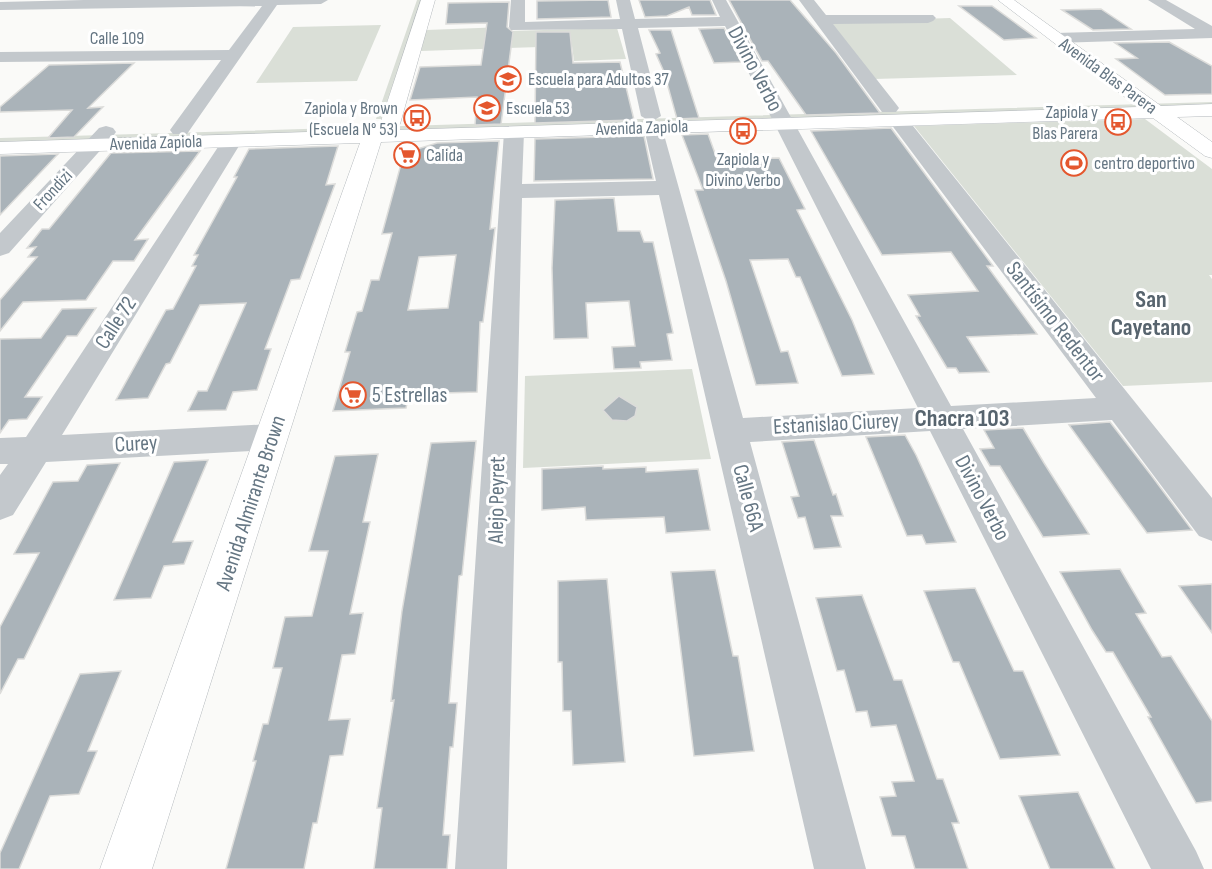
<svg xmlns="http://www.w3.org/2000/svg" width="1212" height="869" font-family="'Sofia Sans Condensed',sans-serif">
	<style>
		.green { fill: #dadfd7 }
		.building { fill: #aab3b9; stroke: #dcdcda; stroke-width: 1.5; fill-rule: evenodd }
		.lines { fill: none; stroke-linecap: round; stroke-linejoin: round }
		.major-casing { stroke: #b5babe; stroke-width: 1 }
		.minor { fill: #c3c8cc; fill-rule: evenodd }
		.major { fill: #fff; fill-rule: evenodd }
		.labels { text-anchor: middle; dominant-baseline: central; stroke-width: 6; stroke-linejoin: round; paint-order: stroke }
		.far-street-label { font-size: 18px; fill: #657683; stroke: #fff }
		.far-poi-label { font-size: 18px; fill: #657683; stroke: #fff; text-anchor: start }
		.street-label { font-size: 22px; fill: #657683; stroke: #fff }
		.poi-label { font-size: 22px; fill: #657683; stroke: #fff; text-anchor: start }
		.neighbourhood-label { font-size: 24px; font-weight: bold; fill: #57646e; stroke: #fff }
	</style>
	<rect width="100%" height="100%" fill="#fafaf8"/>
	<path class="green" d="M417 0H423L385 119H376Z
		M950 18 1017 75 874 79 829 22Z
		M381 25 357 81 256 83 293 27Z
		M505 27V31L617 28 626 59 574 61 572 46 421 51 426 30Z
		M1212 102V107L0 144V138Z
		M1145 119 1212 169V275H1209L1212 279V382L1123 386 914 126Z
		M692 369 711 459 523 468 525 376Z"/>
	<path class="building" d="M608 0 611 17 537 19V1Z
		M639 0H710L716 15H692L689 7 667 16 645 17Z
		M729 0H790L836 53 880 113 806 115 768 61H762Z
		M509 2 507 27 513 32 501 124 475 125 477 97 410 100 420 67 481 65 487 23 446 24 448 3Z
		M959 6H992L1036 38 1004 40Z
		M1101 9 1131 29 1093 30 1062 10Z
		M724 28 741 62 714 63 699 29Z
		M649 30H671L699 118 677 119 664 72 656 54 660 53Z
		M536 32H570L573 63 620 62 634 120 535 123Z
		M1169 42 1212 66V94L1165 95 1116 59 1137 58 1115 43Z
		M134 63 88 108 103 107 74 137 48 138 72 110 0 112V107L49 65Z
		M891 128 993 266H987L1037 334 967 337 989 372 959 373 956 368H947L916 316H920L908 295 978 291 951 252 882 255 811 131Z
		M708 134 717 159 779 158 805 209 797 210 852 320 874 374 842 376 800 277H796L788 259 750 260 781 352 788 351 798 383 756 385 726 281 695 190H703L682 135Z
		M638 136H644L653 179 534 181 535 139Z
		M499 141 490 229 495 228 483 322H480L477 392 409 394 406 408 333 411 350 352H345L357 312 362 311 371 280H379L392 233 382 234 404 153 437 143ZM456 255 448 308 408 310 419 257Z
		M338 146 326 185 335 184 300 279 291 280 265 349H271L257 390 233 392 226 410 188 411 198 391H207L246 303 200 305 170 363 166 364 148 398 116 400 166 310 173 309 196 266H192L198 255H194L237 177H234L249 149Z
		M200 151 135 240 148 239 134 261H113L86 300 23 302 0 331V300L37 257H28L36 247 27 248 42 229H49L111 153Z
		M58 154 0 215V156Z
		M614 198 618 231H640L644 242H653L673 333 667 334 672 360 640 362 641 368 614 369 612 347 635 346 629 301 586 303 588 338 554 339 552 268 555 200Z
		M96 308 77 336H67L25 397H42L27 419 9 420 0 433V339L41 338 62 309Z
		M619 396 637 407 635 416 627 421 612 420 603 410Z
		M1110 422 1151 475 1192 530 1147 533 1069 425Z
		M1023 428 1044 463 1089 534 1043 537 1000 466H990L980 449 994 448 984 430Z
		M905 435 916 455 956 542 926 544 922 535 907 536 866 437Z
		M814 440 833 495 836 494 843 516H831L841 547 814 549 805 517 798 518 791 497 799 496 782 442Z
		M476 441 462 575 459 576 449 703H457L453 747H450L443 835H450L447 869H374L382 808H377L394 700 391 701 402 611 431 443Z
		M378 454 363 522H370L350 614 363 613 355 654 342 655 329 720 350 719 343 755 330 756 317 823H313L304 869H226L256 761H253L263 724H268L282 668H273L285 617 312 616 328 551H309L335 456Z
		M208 460 173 542 193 541 184 564 164 566 151 598 114 600 174 462Z
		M120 463 24 659H18L0 694V627L39 553 14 554 53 482 78 481 87 465Z
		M603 466V469L646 467V472L698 469 710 530 666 533 664 517 586 520 585 507 542 510V469Z
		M1120 569 1146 613 1136 614 1162 657 1171 656 1212 721V801L1196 803 1148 717H1151L1113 652H1106L1092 630 1060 572Z
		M715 570 733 656H738L754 751 694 756 671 572Z
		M607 579 625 762 573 765 571 711H563L562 662H558V581Z
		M1212 584V633L1179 586Z
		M975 588 1014 671H1023L1060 755 1000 759 959 662H953L924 591Z
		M862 595 894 680H902L937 779H943L959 823H952L968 869H915L905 836H892L880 797 896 796 892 782 914 781 896 725 871 727 867 711 856 712 844 670 837 671 816 598Z
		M121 671 88 751H97L79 794 50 796 19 869H0V853L80 674Z
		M1078 792 1115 869H1050L1019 796Z"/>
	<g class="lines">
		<g class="major-casing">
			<path id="major" d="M421 0H435L400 124 395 130 1138 107 998 0H1014L1161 106 1212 104V116L1177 117 1212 142V158L1205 156 1153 118 381 142 152 869H100L360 143 0 154V142L368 130 381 121Z"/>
		</g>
		<path class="minor" d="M84 0H328L321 4 277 5 187 134H173L170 130 221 60 0 62V52L229 50 262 6 0 10V2Z
			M511 0H525V22L620 19 616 0H630L635 19 720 17 712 0H726L951 406 1096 398 888 120 891 116H905L1212 498V541L1199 536 1112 420 963 429 1196 851 1204 869H1151L930 431 750 442 866 869H814L659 195 522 198 507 869H455L504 132 507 128H521L524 132 522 184 656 181 644 128 647 124H661L743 418 918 408 725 26 638 28 661 116 651 122 641 116 622 29 511 30 509 27Z
			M799 0H814L826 15H933L936 18 933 21 928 23 833 24 896 104 899 108 896 112H882Z
			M1148 0H1166L1212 26V38L1056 43 1048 38 1056 33 1195 29Z
			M106 126 113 128 116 132 113 136 9 253 0 256V233L99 128Z
			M232 135 239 137 242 141 62 435 271 424 283 428 288 437 283 446 271 450 46 462 13 515 0 520V475L8 464H0V438L26 437 222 141 225 137Z"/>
		<use href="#major" class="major"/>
	</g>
	<defs>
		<g id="school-ring" transform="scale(1.35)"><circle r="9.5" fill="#fff" stroke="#e4572e" stroke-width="1.5"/><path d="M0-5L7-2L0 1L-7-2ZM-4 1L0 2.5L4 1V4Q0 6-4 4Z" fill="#e4572e"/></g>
		<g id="bus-ring" transform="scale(1.35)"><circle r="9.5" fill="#fff" stroke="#e4572e" stroke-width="1.5"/><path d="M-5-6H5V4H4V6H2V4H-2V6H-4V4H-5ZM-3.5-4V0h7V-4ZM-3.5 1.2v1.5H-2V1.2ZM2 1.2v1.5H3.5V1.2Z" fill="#e4572e"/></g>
		<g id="supermarket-ring" transform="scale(1.35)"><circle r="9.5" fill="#fff" stroke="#e4572e" stroke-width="1.5"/><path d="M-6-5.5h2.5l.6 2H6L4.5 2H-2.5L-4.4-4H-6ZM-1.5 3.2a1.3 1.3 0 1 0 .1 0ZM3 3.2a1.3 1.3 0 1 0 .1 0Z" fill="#e4572e"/></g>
		<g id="stadium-ring" transform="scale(1.35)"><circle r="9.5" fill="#fff" stroke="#e4572e" stroke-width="1.5"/><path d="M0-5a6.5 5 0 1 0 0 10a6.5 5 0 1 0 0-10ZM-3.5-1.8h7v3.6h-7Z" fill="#e4572e"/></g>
	</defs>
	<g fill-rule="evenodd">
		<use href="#school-ring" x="508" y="79"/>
		<use href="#school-ring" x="487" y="108"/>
		<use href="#bus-ring" x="417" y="118"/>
		<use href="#bus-ring" x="1118" y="122"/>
		<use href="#bus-ring" x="743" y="131"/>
		<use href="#supermarket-ring" x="407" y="155"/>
		<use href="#stadium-ring" x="1074" y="163"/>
		<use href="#supermarket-ring" x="353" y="395"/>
	</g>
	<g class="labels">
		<g class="far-street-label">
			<text x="117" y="38">Calle 109</text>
			<text transform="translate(1108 76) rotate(36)">Avenida Blas Parera</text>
			<text transform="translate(642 128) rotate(-2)">Avenida Zapiola</text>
			<text transform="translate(156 143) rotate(-2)">Avenida Zapiola</text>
			<text transform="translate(53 190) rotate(-47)">Frondizi</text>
		</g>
		<g class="far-poi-label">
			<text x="528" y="79">Escuela para Adultos 37</text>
			<text x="398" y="108" text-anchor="end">Zapiola y Brown<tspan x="398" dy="21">(Escuela N° 53)</tspan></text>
			<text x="506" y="108">Escuela 53</text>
			<text x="1098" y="112" text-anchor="end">Zapiola y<tspan x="1098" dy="21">Blas Parera</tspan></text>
			<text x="426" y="155">Calida</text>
			<text x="743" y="159" text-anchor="middle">Zapiola y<tspan x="743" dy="21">Divino Verbo</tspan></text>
			<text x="1094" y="163">centro deportivo</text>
		</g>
		<g class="street-label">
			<text transform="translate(755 69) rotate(62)">Divino Verbo</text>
			<text transform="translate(1055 322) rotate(52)">Santísimo Redentor</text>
			<text transform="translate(116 323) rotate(-57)">Calle 72</text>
			<text transform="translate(836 424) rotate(-3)">Estanislao Ciurey</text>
			<text transform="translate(136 444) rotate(-3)">Curey</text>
			<text transform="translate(748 498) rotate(75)">Calle 66A</text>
			<text transform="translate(982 498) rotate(62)">Divino Verbo</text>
			<text transform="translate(497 500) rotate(-89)">Alejo Peyret</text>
			<text transform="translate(251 503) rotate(-72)">Avenida Almirante Brown</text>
		</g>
		<g class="poi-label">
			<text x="372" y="395">5 Estrellas</text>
		</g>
		<g class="neighbourhood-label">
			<text x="1151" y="299">San<tspan x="1151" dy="28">Cayetano</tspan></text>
			<text x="962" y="418">Chacra 103</text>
		</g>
	</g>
</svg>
